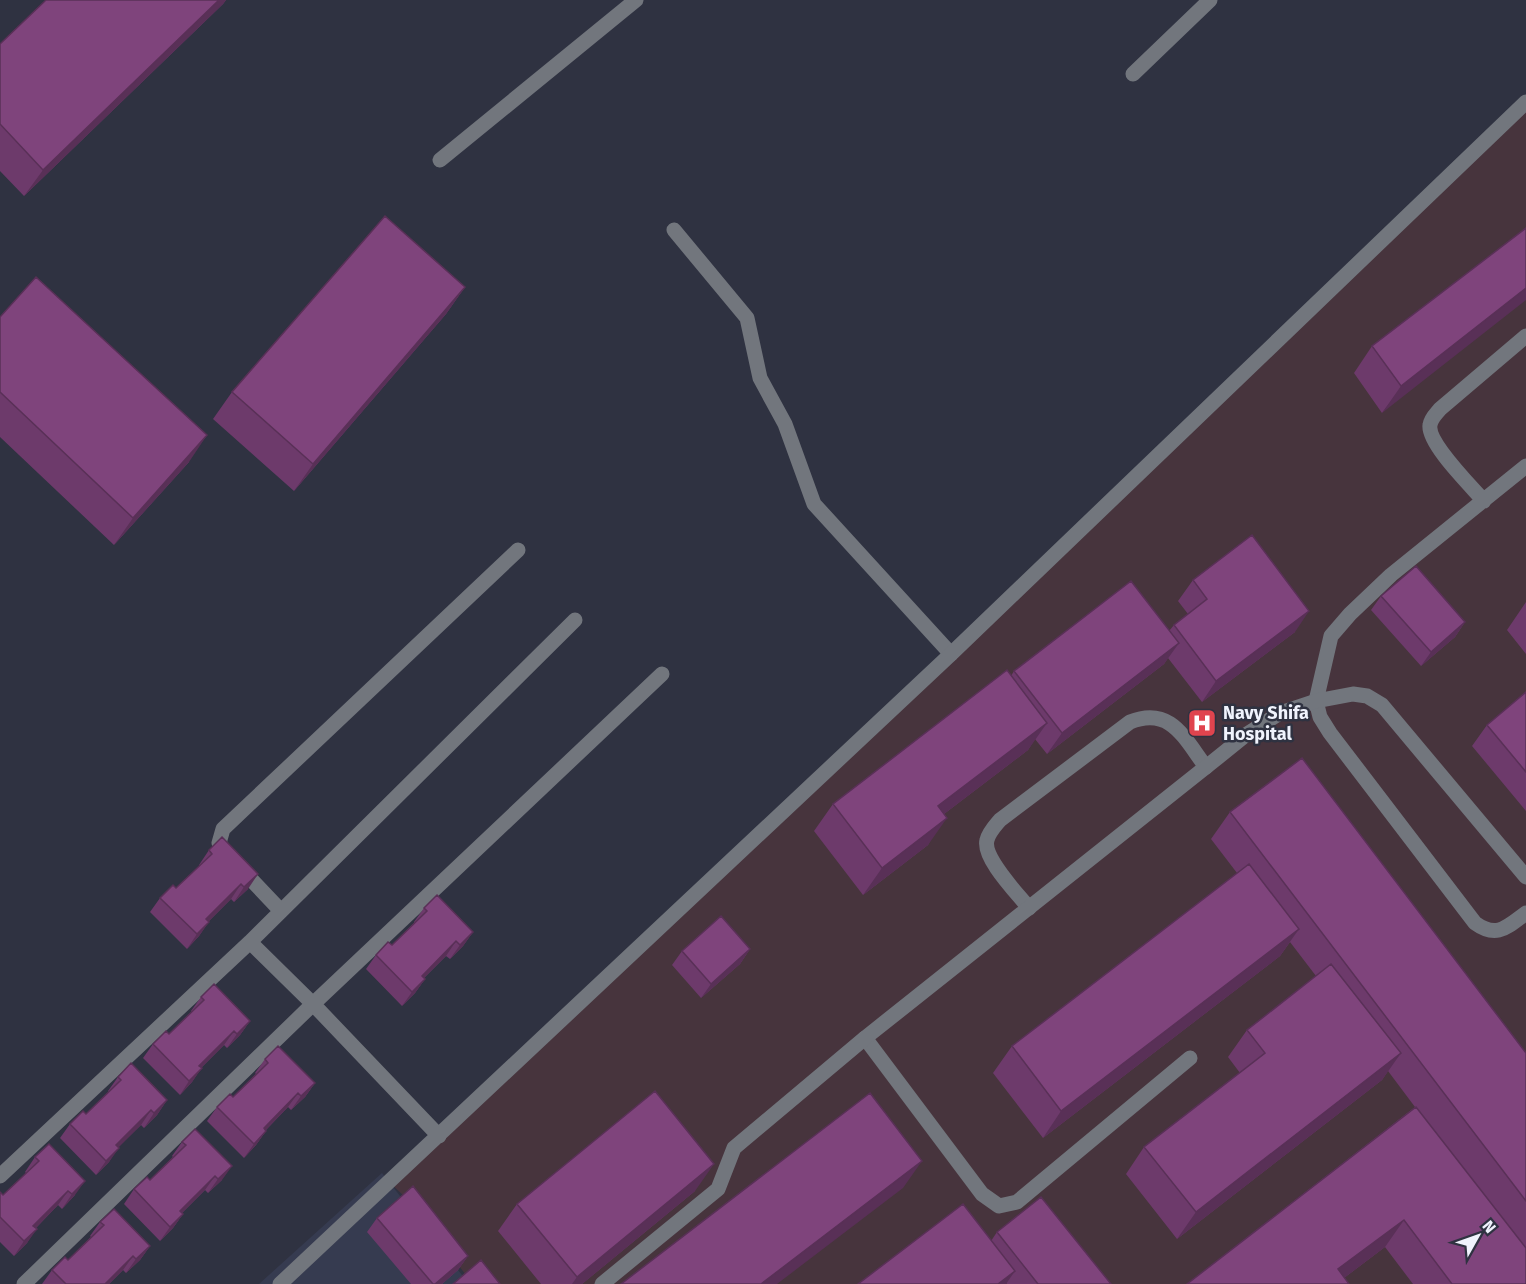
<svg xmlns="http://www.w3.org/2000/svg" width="1526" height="1284" font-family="'Fira Sans',sans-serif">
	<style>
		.built { fill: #363b50 }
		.medical { fill: #47343d }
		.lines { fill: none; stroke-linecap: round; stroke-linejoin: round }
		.lane { stroke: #72767d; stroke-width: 15 }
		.street { stroke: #72767d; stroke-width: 15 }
		.wall { fill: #6d3a6b }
		.shaded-wall { fill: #593057 }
		.building { fill: #7f447c; stroke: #593057; stroke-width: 1.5 }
		.labels { text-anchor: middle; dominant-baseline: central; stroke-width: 5; stroke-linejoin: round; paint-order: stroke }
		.poi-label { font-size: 18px; font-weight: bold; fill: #f0f3fd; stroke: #2f3241; text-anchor: start }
	</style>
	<rect width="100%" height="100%" fill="#2f3241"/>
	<path class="built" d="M382 1173 469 1284H259Z"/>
	<path class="medical" d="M1526 102V1284H473L405 1197 389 1182Z"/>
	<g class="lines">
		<path class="lane" d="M1133 74 1210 0
			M440 160 636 0
			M674 230 747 318 760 378 785 424 814 504 951 654
			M1526 466 1391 575 1350 614 1331 636 1316 701 1320 717 1330 733 1475 923C1497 939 1507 927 1526 913
			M1484 501C1471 486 1427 443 1430 425 1431 418 1436 414 1440 409L1526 336
			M1029 908C1018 894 982 858 987 840 989 832 995 826 1000 820L1130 722C1171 706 1184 738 1206 767
			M865 1038 982 1194 999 1206 1017 1202 1190 1058"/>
		<path class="street" d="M281 911 227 854 219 843 223 829 518 550
			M250 942 313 1004 439 1136
			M0 1176 250 942 575 620
			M24 1284 313 1004 662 674
			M280 1284 951 654 1526 102
			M602 1284 718 1189 734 1148 865 1038 1206 767 1247 734 1280 713 1316 701 1353 694 1367 696 1382 705 1526 877"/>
	</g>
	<path class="wall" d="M46 0H226L223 4 24 196 0 171V44Z
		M1526 228 1382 413 1354 373 1372 346Z
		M465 287 446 314 294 491 213 419 232 392Z
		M0 317 189 462 114 545 0 437Z
		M1193 580 1295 632 1202 702 1168 658 1164 664 1047 754 1035 739 1028 750 944 814 928 845 863 895 814 831 833 804 1011 676 1014 671 1169 631 1174 625 1188 614 1178 601Z
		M1381 596 1465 622 1455 637 1421 666 1371 610Z
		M1526 602V654L1507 630Z
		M1526 692V811L1472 746 1487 725Z
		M1230 812 1526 1053V1284H1413L1385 1247 1344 1278 1187 1284 1415 1107 1388 1071 1382 1080 1177 1239 1126 1174 1144 1147 1240 1073 1228 1057 1247 1030 1316 976 1290 942 1280 956 1043 1138 993 1073 1012 1046 1237 873 1211 839Z
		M209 850 248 889 234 902 231 899 209 921 199 936 187 949 150 912 160 898 176 888 200 866 199 865Z
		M424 908 473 932 463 946 450 959 446 956 424 978 425 979 415 993 402 1006 366 969 376 955 392 945 414 923V922Z
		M750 949 740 964 701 998 672 965 682 951Z
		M201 997 250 1021 240 1035 227 1048 224 1045 201 1068 192 1082 180 1095 143 1058 153 1044 169 1034 192 1012 191 1011Z
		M265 1059 315 1083 305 1097 291 1110 288 1107 266 1130V1131L256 1145 244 1158 207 1121 217 1107 233 1097 256 1074 255 1073Z
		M118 1077 167 1100 157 1115 144 1128 141 1125 118 1147 109 1162 96 1175 60 1138 70 1124 86 1114 109 1092 108 1091Z
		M182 1142 222 1180 208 1193 205 1190 182 1213 183 1214 173 1228 160 1241 124 1204 134 1189 150 1180 173 1157 172 1156Z
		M35 1157 75 1195 62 1209 58 1205 36 1228 27 1243 14 1256 0 1242V1192L3 1195 26 1173 25 1172Z
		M695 1191 582 1284H541L498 1231 517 1204Z
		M377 1218 468 1256 458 1270 442 1284H411L367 1232Z
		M100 1222 150 1246 140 1260 126 1273 123 1270 109 1284H42L52 1270 68 1260 91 1237 90 1236Z
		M997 1232 1111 1284H1007L1006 1283V1284H858L991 1241Z"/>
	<path class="shaded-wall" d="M219 0H226L223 4 24 196 43 170Z
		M465 287 446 314 294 491 313 464Z
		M1526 288V300L1382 413 1401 386Z
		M207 435 189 462 114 545 133 518Z
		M1309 611 1295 632 1202 702 1216 681Z
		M1465 622 1455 637 1421 666 1431 652Z
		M1179 643 1164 664 1047 754 1062 733Z
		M1047 723 1028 750 919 833 938 806Z
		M947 818 928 845 863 895 882 868Z
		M258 874 248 889 234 902 244 887Z
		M241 884 231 899 197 933 206 919Z
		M209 922 199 936 187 949 197 934Z
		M1299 929 1280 956 1043 1138 1061 1111Z
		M473 932 463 946 450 959 460 945Z
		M456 941 446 956 412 990 422 976Z
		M750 949 740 964 701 998 711 984Z
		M425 979 415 993 402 1006 412 992Z
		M250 1021 240 1035 227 1048 237 1034Z
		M234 1031 224 1045 189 1080 199 1066Z
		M1401 1053 1382 1080 1177 1239 1196 1212Z
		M202 1068 192 1082 180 1095 189 1081Z
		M315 1083 305 1097 291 1110 301 1096Z
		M298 1093 288 1107 254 1142 264 1128Z
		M167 1100 157 1115 144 1128 154 1113Z
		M151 1110 141 1125 106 1160 116 1145Z
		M266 1131 256 1145 244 1158 254 1144Z
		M119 1148 109 1162 96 1175 106 1161Z
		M922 1161 903 1188 777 1284H761Z
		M714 1164 695 1191 582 1284H572L577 1277Z
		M232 1166 222 1180 208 1193 218 1179Z
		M215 1176 205 1190 170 1225 180 1211Z
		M85 1181 75 1195 62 1209 72 1194Z
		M68 1191 58 1205 24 1240 33 1226Z
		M183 1214 173 1228 160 1241 170 1227Z
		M1404 1220 1385 1247 1336 1284 1338 1269Z
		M37 1229 27 1243 14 1256 24 1241Z
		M150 1246 140 1260 126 1273 136 1259Z
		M133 1256 123 1270 109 1284H105Z
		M468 1256 458 1270 442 1284H435Z
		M1015 1271 1006 1284H998Z"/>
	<path class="building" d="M46 0H219L43 170 0 124V44Z
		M385 216 465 287 313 464 232 392Z
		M1526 228V288L1401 386 1372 346Z
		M36 277 207 435 133 518 0 392V317Z
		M1252 535 1309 611 1216 681 1174 625 1207 599 1193 580Z
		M1416 566 1465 622 1431 652 1381 596Z
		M1131 581 1179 643 1062 733 1014 671Z
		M1007 670 1047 723 938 806 947 818 882 868 833 804Z
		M1526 692V772L1487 725Z
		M1302 758 1526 1053V1201L1230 812Z
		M222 837 258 874 244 887 241 884 206 919 209 922 197 934 160 898 173 885 176 888 212 854 209 850Z
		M1249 864 1299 929 1061 1111 1012 1046Z
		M437 895 473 932 460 945 456 941 422 976 425 979 412 992 376 955 388 942 392 945 427 911 424 908Z
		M721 916 750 949 711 984 682 951Z
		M1331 964 1401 1053 1196 1212 1144 1147 1265 1053 1247 1030Z
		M214 984 250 1021 237 1034 234 1031 199 1066 202 1068 189 1081 153 1044 166 1031 169 1034 204 1000 201 997Z
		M278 1046 315 1083 301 1096 298 1093 264 1128 266 1131 254 1144 217 1107 230 1094 233 1097 268 1063 265 1059Z
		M131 1063 167 1100 154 1113 151 1110 116 1145 119 1148 106 1161 70 1124 83 1111 86 1114 121 1080 118 1077Z
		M655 1091 714 1164 577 1277 517 1204Z
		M870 1093 922 1161 761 1284H621Z
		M1416 1107 1526 1248V1284H1452L1404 1220 1338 1269 1349 1284H1187Z
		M195 1129 232 1166 218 1179 215 1176 180 1211 183 1214 170 1227 134 1189 147 1177 150 1180 186 1145 182 1142Z
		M49 1144 85 1181 72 1194 68 1191 33 1226 37 1229 24 1241 0 1217V1192L3 1195 39 1161 35 1157Z
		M413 1186 468 1256 435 1284H433L377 1218Z
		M1041 1197 1111 1284H1038L997 1232Z
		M963 1204 1015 1271 998 1284H858Z
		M114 1209 150 1246 136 1259 133 1256 105 1284H66L52 1270 65 1257 68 1260 104 1225 100 1222Z
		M481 1260 500 1284H453Z"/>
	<defs>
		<g id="hospital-square" transform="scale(1.5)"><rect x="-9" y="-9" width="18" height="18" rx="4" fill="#e0444e" stroke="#2f3241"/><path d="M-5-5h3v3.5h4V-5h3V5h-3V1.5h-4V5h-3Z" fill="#fff"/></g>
	</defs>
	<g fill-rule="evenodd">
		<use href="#hospital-square" x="1202" y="723"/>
	</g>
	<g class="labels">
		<g class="poi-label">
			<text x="1223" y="713">Navy Shifa<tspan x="1223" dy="21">Hospital</tspan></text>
		</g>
	</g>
	<g transform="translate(1478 1236) rotate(50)" stroke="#2f3241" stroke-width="4.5" paint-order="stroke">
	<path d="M0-4.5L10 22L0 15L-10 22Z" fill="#f0f3fd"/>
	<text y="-9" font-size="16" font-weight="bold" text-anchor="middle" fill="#f0f3fd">N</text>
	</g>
</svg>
